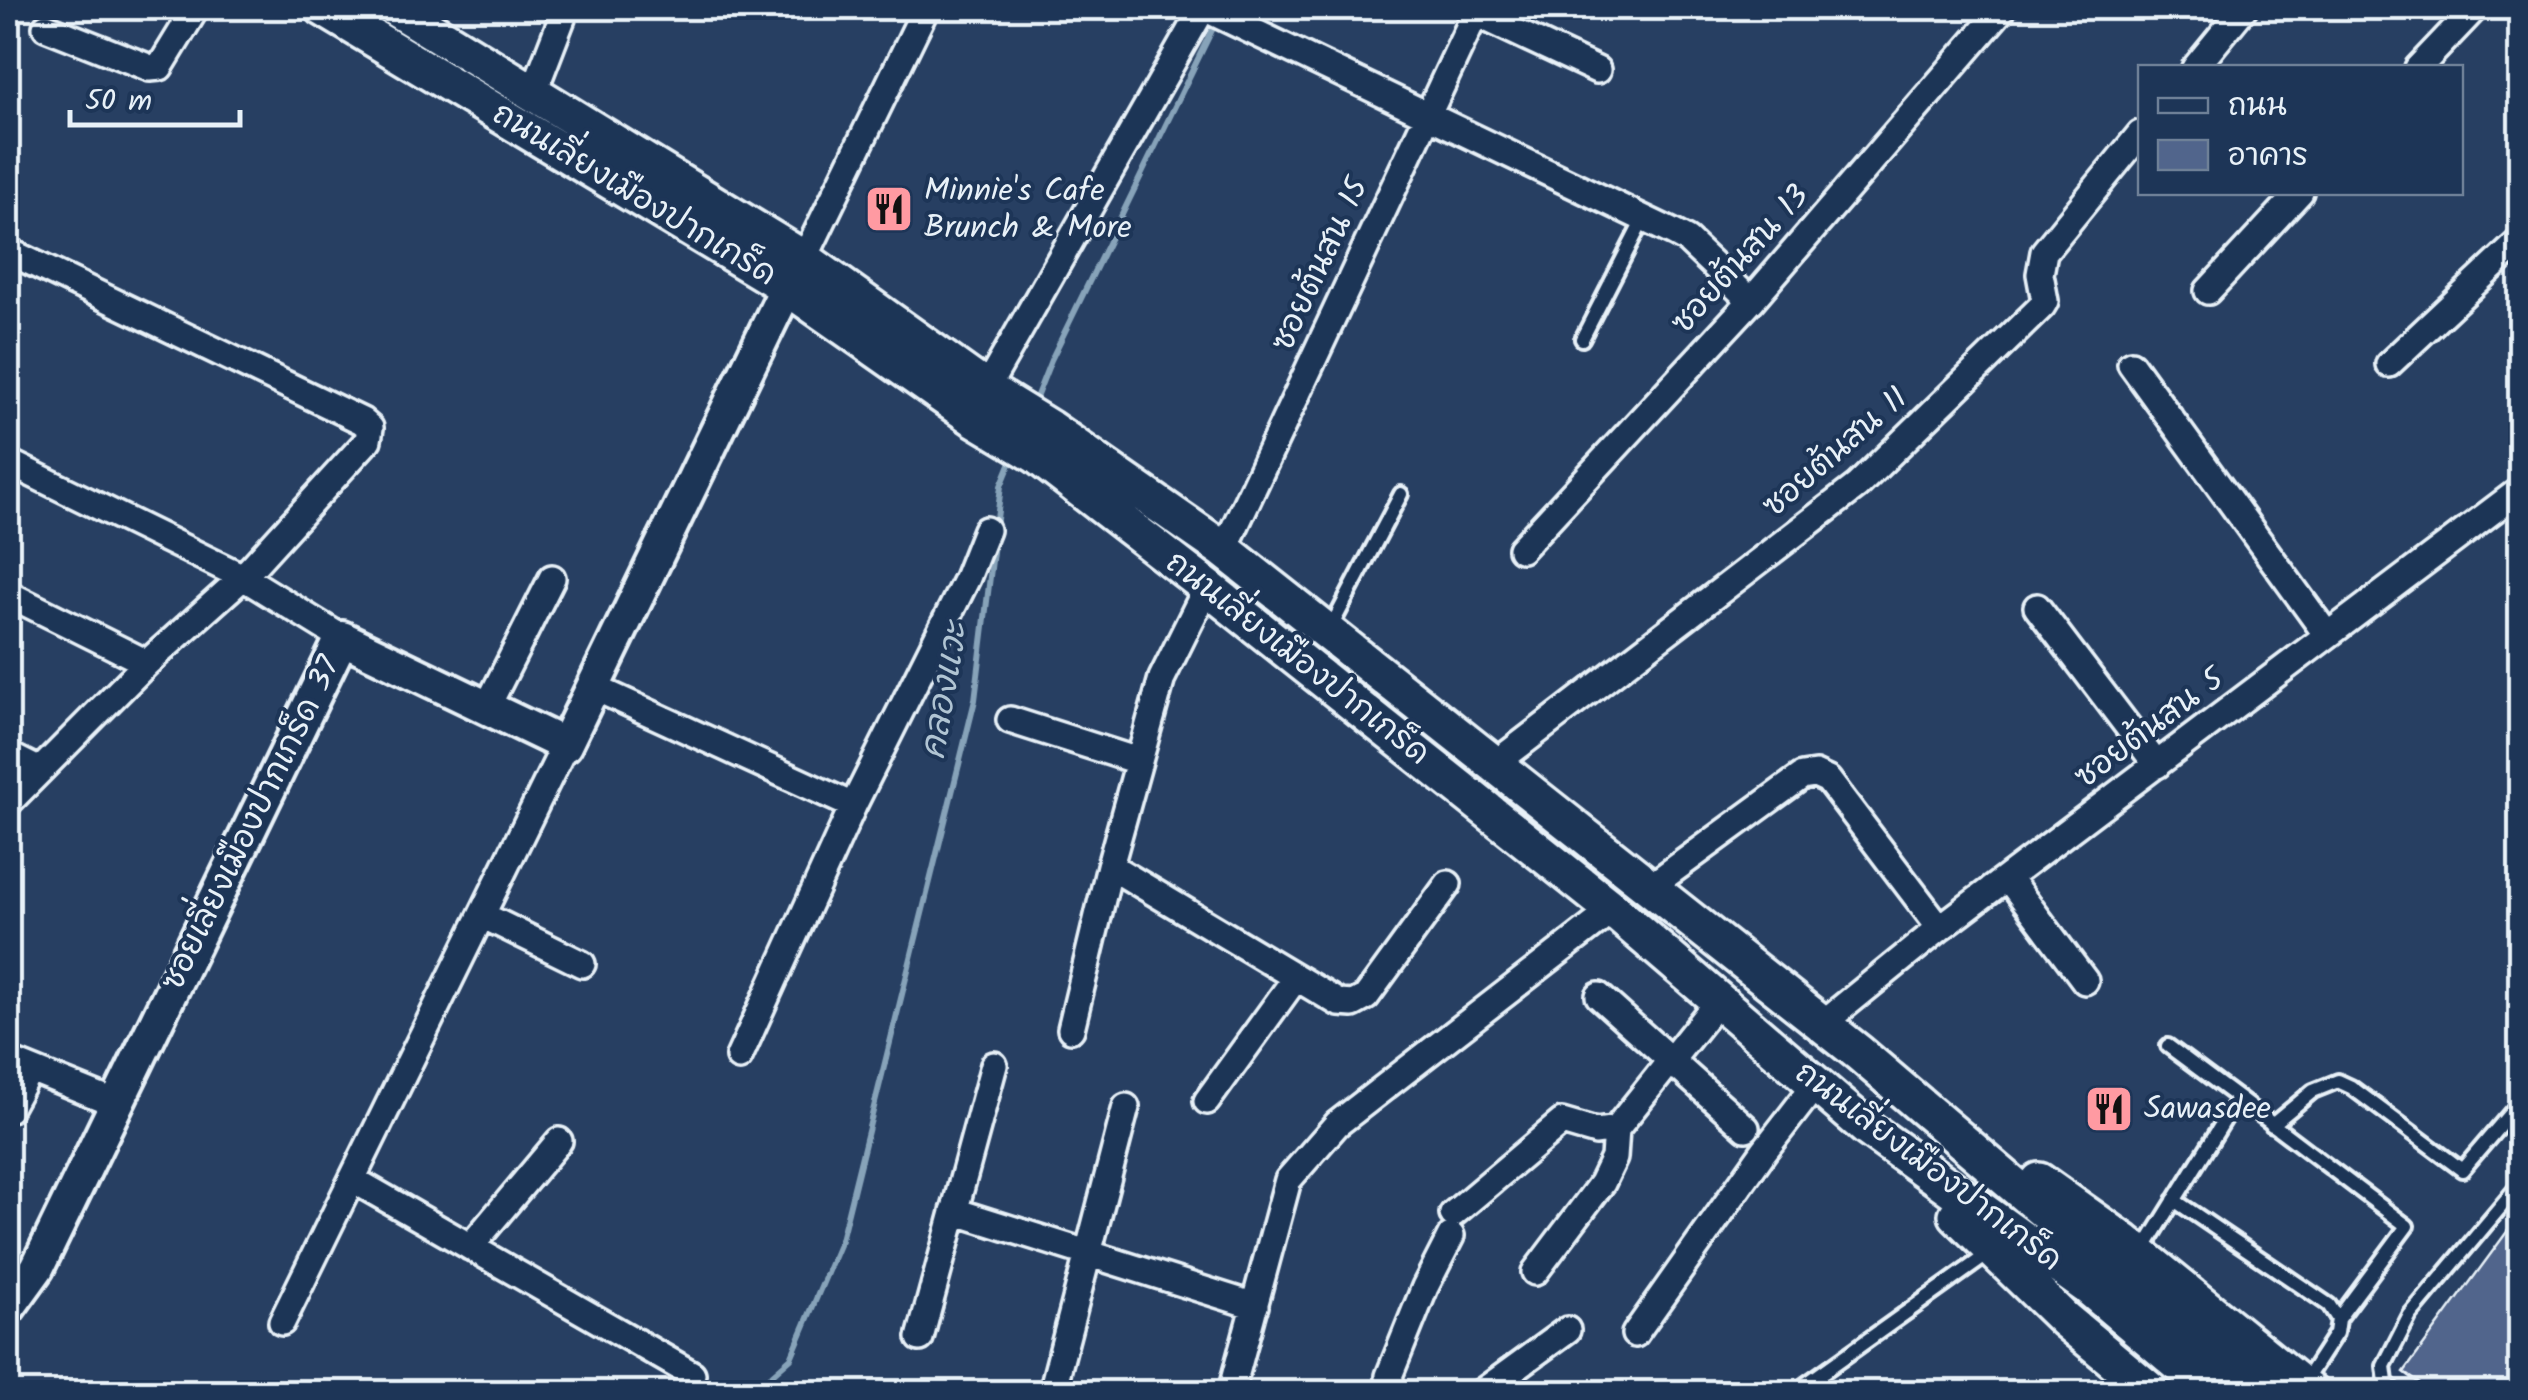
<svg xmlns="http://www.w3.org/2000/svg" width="2528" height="1400" font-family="Kalam,'Playpen Sans Thai',sans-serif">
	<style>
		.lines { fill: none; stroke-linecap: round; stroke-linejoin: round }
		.stream { stroke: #87a3b9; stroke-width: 6 }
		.building { fill: #51658c; stroke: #e8f1f8; stroke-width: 2.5 }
		.service-casing { stroke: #e8f1f8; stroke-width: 20 }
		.minor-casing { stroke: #e8f1f8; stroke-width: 32 }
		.tertiary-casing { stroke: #e8f1f8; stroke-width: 40 }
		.secondary-casing { stroke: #e8f1f8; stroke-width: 42 }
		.service { stroke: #1d3557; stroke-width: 12 }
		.minor { stroke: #1d3557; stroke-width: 25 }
		.tertiary { stroke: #1d3557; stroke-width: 32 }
		.secondary { stroke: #1d3557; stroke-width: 35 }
		.labels { text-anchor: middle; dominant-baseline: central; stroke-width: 8; stroke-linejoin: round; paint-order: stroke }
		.poi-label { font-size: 32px; fill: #e8f1f8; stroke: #1d3557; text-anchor: start }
		.street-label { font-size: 32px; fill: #e8f1f8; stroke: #1d3557 }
		.water-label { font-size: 35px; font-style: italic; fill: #b0c4d3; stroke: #1d3557 }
	</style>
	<rect width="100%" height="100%" fill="#273f62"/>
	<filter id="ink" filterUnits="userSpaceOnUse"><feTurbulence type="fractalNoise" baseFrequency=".01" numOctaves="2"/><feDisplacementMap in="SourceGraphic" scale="20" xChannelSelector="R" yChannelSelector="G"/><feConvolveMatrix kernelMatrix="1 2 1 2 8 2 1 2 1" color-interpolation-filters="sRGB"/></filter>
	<g filter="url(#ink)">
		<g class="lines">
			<path class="stream" d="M1034 403 1051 360 1216 22
				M752 1392 791 1358 841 1240 975 700 1001 486 1013 457"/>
		</g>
		<path class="building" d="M2520 1214V1392H2431L2404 1372Z"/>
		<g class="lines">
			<g class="service-casing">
				<path id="service" d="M1582 339 1644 218
					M1330 629 1401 494
					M2238 1098 2407 1226 2338 1319
					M2272 1125 2313 1091 2338 1081 2351 1087 2462 1170 2520 1102
					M2174 1200 2329 1305 2338 1319 2336 1333 2303 1384
					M2143 1251 2238 1098 2168 1046
					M1795 1392 1991 1252
					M2396 1392 2386 1382 2384 1366 2410 1315 2520 1184"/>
			</g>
			<g class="minor-casing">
				<path id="minor" d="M1204 8 1674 233 1687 240 1751 301
					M1475 13 1597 70
					M46 27 150 68 160 67 196 8
					M2195 68 2244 8
					M2418 68 2475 8
					M534 91 566 8
					M8 251 362 421 370 428 368 440 243 577 147 663 8 803
					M804 259 926 8
					M2208 291 2300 192
					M2131 364 2327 635
					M2389 364 2520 241
					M986 389 1203 8
					M8 462 243 577 342 638
					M1521 549 1751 301 2003 8
					M1224 550 1478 8
					M1207 587 1162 678 1110 866 1339 1003 1353 1004 1366 997 1448 884
					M8 594 147 663
					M2037 607 2157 765
					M593 687 853 806
					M487 707 552 578
					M1010 720 1138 761
					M8 755 38 770
					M1496 763 1857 486 2042 306 2045 301 2040 274 2044 252 2140 134
					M2008 878 2085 981
					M1650 887 1802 776 1815 774 1828 780 1940 928
					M482 915 582 964
					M1599 996 1746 1128
					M1822 1024 1940 928 2520 490
					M1071 1029 1110 866
					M739 1057 853 806 967 578 986 530
					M8 1060 117 1104
					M1207 1101 1295 979
					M8 1109 30 1069
					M352 1179 692 1374
					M954 1211 1255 1306
					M1453 1214 1562 1122 1596 1132 1616 1129
					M470 1247 559 1141
					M1535 1272 1602 1183 1614 1158 1616 1129 1718 1001
					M282 1322 565 745
					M1635 1334 1764 1151 1815 1085
					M920 1338 994 1065
					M1052 1392 1126 1107
					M1231 1392 1288 1180 1337 1124 1613 910
					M1393 1392 1389 1376 1425 1287 1451 1236
					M1482 1392 1567 1330"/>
			</g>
			<g class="tertiary-casing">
				<path id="tertiary" d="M8 1308 37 1268 342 638 565 745 787 287"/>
			</g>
			<g class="secondary-casing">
				<path id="secondary" d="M323 8 787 287 974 418 1036 455 1207 587 1613 910 1867 1128 2087 1286 2212 1392
					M395 8 804 259 986 389 1049 428 1224 550 1859 1053 2256 1392
					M2039 1181 2125 1242 2310 1392
					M1957 1215 2064 1319 2152 1392"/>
			</g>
			<use href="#service" class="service"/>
			<use href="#minor" class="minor"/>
			<use href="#tertiary" class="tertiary"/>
			<use href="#secondary" class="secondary"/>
		</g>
	</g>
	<defs>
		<g id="restaurant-square" transform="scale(2.5)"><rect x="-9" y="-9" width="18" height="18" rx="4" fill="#ff9aa2" stroke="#1d3557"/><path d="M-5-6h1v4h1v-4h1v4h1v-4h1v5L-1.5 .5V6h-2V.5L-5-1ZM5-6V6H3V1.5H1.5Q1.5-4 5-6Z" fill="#111"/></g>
	</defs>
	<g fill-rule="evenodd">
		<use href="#restaurant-square" x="889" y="209"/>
		<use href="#restaurant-square" x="2109" y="1109"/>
	</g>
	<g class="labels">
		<g class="poi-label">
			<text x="924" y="191">Minnie's Cafe<tspan x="924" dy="37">Brunch &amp; More</tspan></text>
			<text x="2144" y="1109">Sawasdee</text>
		</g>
		<g class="street-label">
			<text transform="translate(634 195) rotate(31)">ถนนเลี่ยงเมืองปากเกร็ด</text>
			<text transform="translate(1741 260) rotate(-48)">ซอยต้นสน 13</text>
			<text transform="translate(1321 265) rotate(-65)">ซอยต้นสน 15</text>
			<text transform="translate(1836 453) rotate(-41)">ซอยต้นสน 11</text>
			<text transform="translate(1297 659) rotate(38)">ถนนเลี่ยงเมืองปากเกร็ด</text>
			<text transform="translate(2150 729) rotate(-37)">ซอยต้นสน 5</text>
			<text transform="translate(252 824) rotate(-64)">ซอยเลี่ยงเมืองปากเกร็ด 37</text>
			<text transform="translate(1928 1167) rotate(37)">ถนนเลี่ยงเมืองปากเกร็ด</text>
		</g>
		<g class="water-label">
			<text transform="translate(946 691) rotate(-80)">คลองแวะ</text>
		</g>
	</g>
	<rect width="2528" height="1400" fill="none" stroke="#1d3557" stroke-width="40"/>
	<rect x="20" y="20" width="2488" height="1360" fill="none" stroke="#e8f1f8" stroke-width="4" filter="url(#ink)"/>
	<rect x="2138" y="65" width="325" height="130" fill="#1d3557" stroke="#6e8097" stroke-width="2.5"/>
	<rect x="2158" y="98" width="50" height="15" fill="#1d3557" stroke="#6e8097" stroke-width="2.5"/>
	<text x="2228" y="115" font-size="30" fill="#e8f1f8">ถนน</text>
	<rect x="2158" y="140" width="50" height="30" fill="#51658c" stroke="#6e8097" stroke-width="2.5"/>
	<text x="2228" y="165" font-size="30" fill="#e8f1f8">อาคาร</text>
	<path d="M70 110v15h170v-15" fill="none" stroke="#e8f1f8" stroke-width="5"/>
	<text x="85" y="110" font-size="30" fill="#e8f1f8" stroke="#1d3557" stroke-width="8" paint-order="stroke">50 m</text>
</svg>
